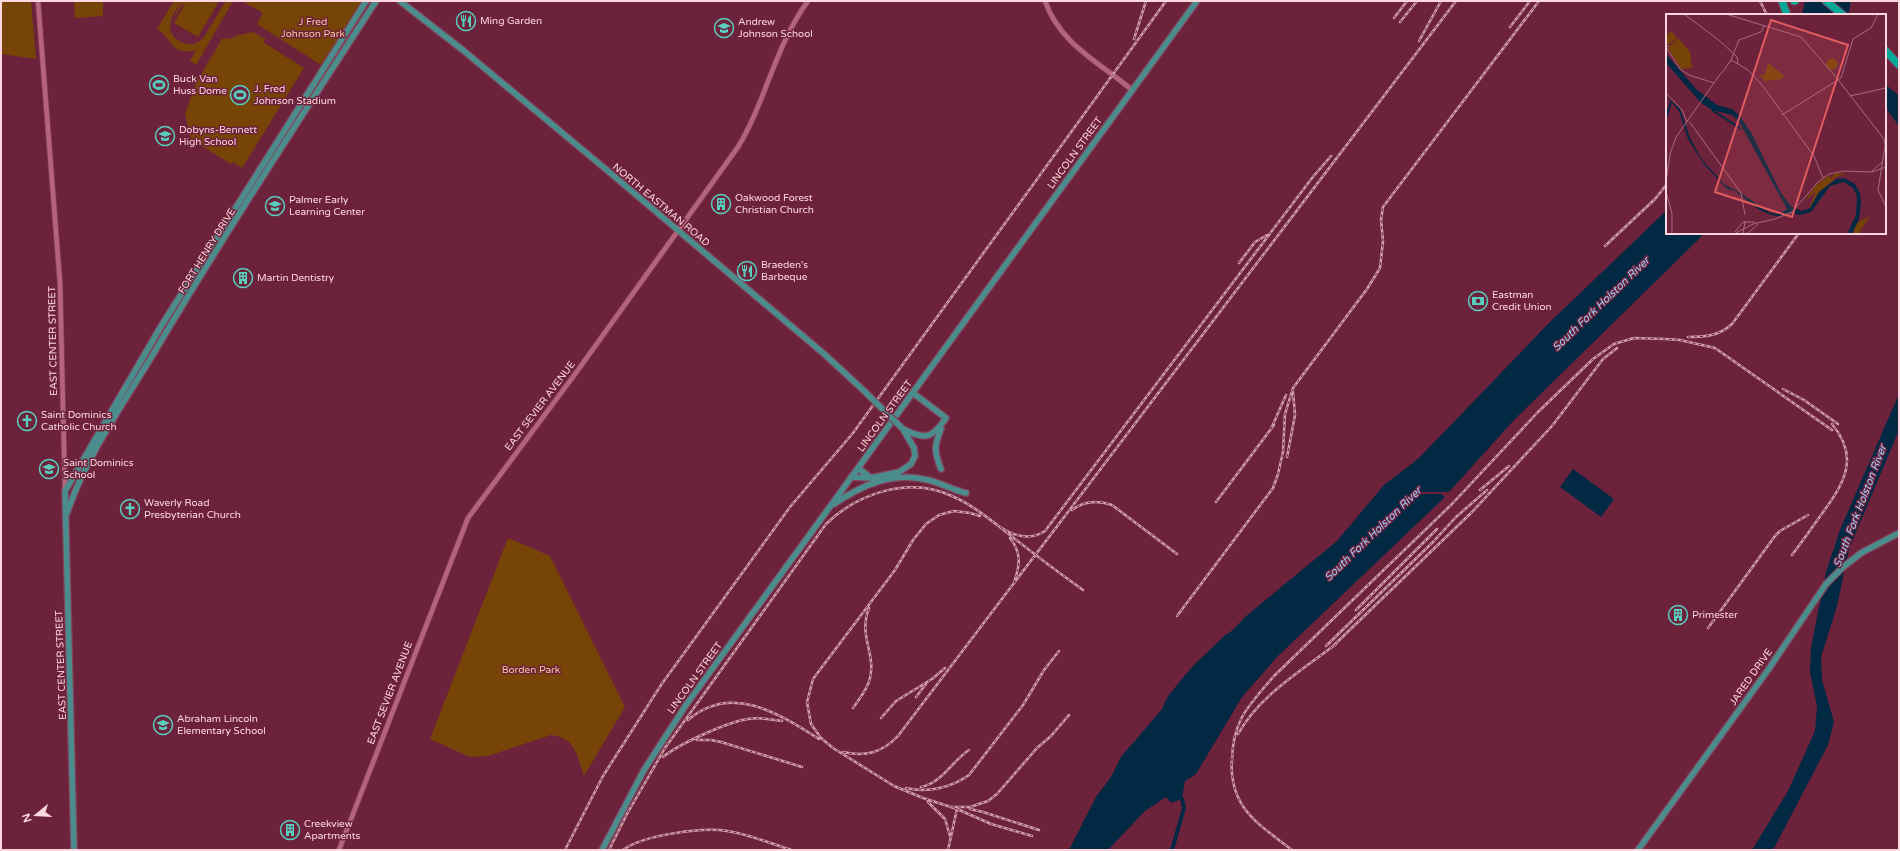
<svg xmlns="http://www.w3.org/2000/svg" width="1900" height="851" font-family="'Varela Round',sans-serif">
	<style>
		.green { fill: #764407 }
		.water { fill: #012944 }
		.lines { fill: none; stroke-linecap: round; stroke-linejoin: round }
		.canal { stroke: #012944; stroke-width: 4 }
		.minor-casing { stroke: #82425b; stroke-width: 6 }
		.major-casing { stroke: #82425b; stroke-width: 8 }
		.highway-casing { stroke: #82425b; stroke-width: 9 }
		.minor { stroke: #b5637a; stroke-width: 4.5 }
		.major { stroke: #4b8d8c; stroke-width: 5.5 }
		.highway { stroke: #04a998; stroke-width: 7 }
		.rail-casing { stroke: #d09eac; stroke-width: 2.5 }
		.rail { stroke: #6d223c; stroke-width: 1; stroke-dasharray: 3; stroke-linecap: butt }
		.major-bridge-casing { stroke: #82425b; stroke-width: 8; stroke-linecap: butt }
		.major-bridge { stroke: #4b8d8c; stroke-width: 5.5 }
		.labels { text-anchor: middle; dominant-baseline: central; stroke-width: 3; stroke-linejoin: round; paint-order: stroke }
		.poi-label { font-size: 10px; fill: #fdd7df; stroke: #6d223c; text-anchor: start }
		.park-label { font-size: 10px; fill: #fcc99c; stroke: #6d223c }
		.street-label { font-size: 10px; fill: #fdd7df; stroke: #6d223c }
		.water-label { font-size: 11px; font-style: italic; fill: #9bd1fc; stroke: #6d223c }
		.inset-river { fill: none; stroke: #012944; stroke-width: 2 }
		.inset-road { fill: none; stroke: #a76a7d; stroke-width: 1 }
		.view { fill: #e25c5f; fill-opacity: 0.15; stroke: #e25c5f; stroke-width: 2 }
		.inset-edge { fill: none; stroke: #fdd7df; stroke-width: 2 }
	</style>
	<rect width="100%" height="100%" fill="#6d223c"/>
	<path class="green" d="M1 1H31L36 59 1 54Z
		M74 1H103V16L75 18Z
		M174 1H181L171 18 170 31C177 44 194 50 204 37L226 1H233L196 65 190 61 196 50C169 56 174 39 157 29Z
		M182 1H219L198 37 174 23 185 4H183L172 21Z
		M242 1H362L321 65 257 24 263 13Z
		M253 32 265 39 263 42 304 68 242 168 233 162 231 164 191 139 185 114 197 81 222 39 234 38 235 36Z
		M508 538 550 556 625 707 584 776C577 756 576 738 551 735L488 756 470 757 430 739Z"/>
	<path class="water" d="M1805 1H1851L1848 15H1802Z
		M1885 84 1899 96V126L1885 107Z
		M1667 210V233H1705L1514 420 1449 492H1419L1420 494H1441L1445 497 1277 657 1242 697 1196 774 1185 781 1182 799 1171 803 1166 797 1145 811 1108 850H1069L1096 797 1111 777 1121 757 1162 709 1168 696 1192 667 1224 636 1233 630 1245 617 1337 541 1384 485 1419 458 1549 323Z
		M1899 394V430L1849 549 1837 606 1821 657 1822 680 1834 722 1828 745 1773 850H1752L1788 791 1815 731 1817 706 1810 672 1811 648 1826 572 1840 530Z
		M1573 469 1614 499 1601 517 1560 487Z"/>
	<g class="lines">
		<path class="canal" d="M1172 850 1184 808 1182 799"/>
		<g class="minor-casing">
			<path id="minor" d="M38 1 60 283 65 491
				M1045 1C1060 44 1099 62 1132 90
				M339 850 468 518 578 370 738 147C766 101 775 46 808 1"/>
		</g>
		<g class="major-casing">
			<path id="major" d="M400 1 464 51 608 171 823 353 860 387
				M903 429C925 440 932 439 946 418L913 393
				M858 468 871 478
				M941 469C934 452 934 446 941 429
				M851 477 871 478 899 472 911 464 915 456 914 448 903 429
				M834 504C862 485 893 471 928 480 941 483 953 490 966 493
				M67 513C86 456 124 403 155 351 225 233 301 117 376 1
				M74 850 65 491 160 328 366 1
				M602 850 644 770 686 705 1197 1
				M1638 850 1768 670 1826 584 1842 568 1861 553 1899 533"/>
		</g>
		<g class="highway-casing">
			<path id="highway" d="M1782 1 1787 15
				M1794 1H1795
				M1826 1 1843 15
				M1885 50 1899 65"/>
		</g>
		<use href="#minor" class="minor"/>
		<use href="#major" class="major"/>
		<use href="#highway" class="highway"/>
		<g class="rail-casing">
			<path id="rail" d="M1760 1 1767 15
				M1394 18 1407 1
				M1400 22 1417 1
				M1510 27 1530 1
				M1134 39 1146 1
				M1419 41 1441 1
				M1605 246 1655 199 1667 184
				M1239 263 1255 242 1267 235
				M1688 337C1705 337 1719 336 1732 324L1799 233
				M1783 389 1804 400 1838 424
				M1271 429 1286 395
				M1287 457 1295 415 1293 392
				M1480 490 1509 466
				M1216 502 1274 425
				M1072 510C1084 501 1097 500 1112 505L1177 554
				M1000 527C1014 536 1030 541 1045 531L1312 178 1331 156
				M1792 555C1802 542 1811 529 1821 515 1843 485 1861 458 1832 424
				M1014 583 1456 1
				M1356 610 1437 529
				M1177 616 1273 488 1278 474 1283 452 1285 414 1293 388 1367 289 1380 268 1383 241 1381 220 1383 207 1539 1
				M1708 628 1775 536 1780 531 1808 515
				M1326 646 1433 542 1456 517 1487 490
				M1332 647 1472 512 1552 426 1603 359 1617 348
				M916 697 926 684
				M853 708C859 699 868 689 870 678 876 653 858 636 869 608
				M881 718 896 701 932 679 945 668
				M688 720C731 683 778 713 819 739
				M1238 734C1260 695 1301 671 1336 644
				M697 740H711L721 742 802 767
				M843 752C865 757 882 753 898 736L1014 583C1020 565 1022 553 1010 538
				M663 757C679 744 727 722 748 719 759 717 771 719 782 721
				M1232 757C1228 807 1257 823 1292 850
				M1232 762C1232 721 1248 706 1274 676L1452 504 1538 412 1593 359 1614 344 1634 338 1666 339 1680 340 1715 348 1832 430
				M921 787C942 783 952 761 969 750
				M906 788C927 793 951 788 969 775L1023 705 1044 670 1059 651
				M928 802 945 819 950 836
				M952 807H970L988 801 997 794 1037 748 1051 736 1069 715
				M957 809 991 824 1032 836
				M970 809 983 812 1039 830
				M565 850 603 776 661 685 790 507 853 433 1166 1
				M609 850 627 814 665 748 826 524C858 493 909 476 952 496 973 505 992 521 1010 535 1034 554 1058 572 1083 590
				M623 850C643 835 702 827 727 831 748 834 770 843 791 850
				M948 850 957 809 923 798 894 786 833 748 821 738 811 724 807 702 813 679 895 570 913 540 926 524 939 515 954 511 970 513 980 516"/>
		</g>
		<use href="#rail" class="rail"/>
		<g class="major-bridge-casing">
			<path id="major-bridge" d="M860 387 903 429"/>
		</g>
		<use href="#major-bridge" class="major-bridge"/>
	</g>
	<defs>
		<g id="restaurant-ring" transform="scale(1)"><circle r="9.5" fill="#6d223c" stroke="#5acebe" stroke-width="1.5"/><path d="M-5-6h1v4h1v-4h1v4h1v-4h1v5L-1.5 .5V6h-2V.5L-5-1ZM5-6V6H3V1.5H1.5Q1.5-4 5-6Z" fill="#5acebe"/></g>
		<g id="school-ring" transform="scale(1)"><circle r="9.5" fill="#6d223c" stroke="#5acebe" stroke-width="1.5"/><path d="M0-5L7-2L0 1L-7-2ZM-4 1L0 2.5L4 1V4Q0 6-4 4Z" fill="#5acebe"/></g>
		<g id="stadium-ring" transform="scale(1)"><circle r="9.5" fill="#6d223c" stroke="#5acebe" stroke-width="1.5"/><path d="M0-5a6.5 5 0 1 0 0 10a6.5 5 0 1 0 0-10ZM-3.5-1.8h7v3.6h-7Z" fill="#5acebe"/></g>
		<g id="building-ring" transform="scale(1)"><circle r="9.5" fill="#6d223c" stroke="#5acebe" stroke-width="1.5"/><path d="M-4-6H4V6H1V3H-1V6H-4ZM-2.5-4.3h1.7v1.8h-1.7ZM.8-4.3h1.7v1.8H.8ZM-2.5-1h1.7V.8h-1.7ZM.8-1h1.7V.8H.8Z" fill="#5acebe"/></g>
		<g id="bank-ring" transform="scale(1)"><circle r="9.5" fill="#6d223c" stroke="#5acebe" stroke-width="1.5"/><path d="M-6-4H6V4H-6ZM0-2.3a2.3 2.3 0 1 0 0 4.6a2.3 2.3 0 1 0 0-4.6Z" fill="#5acebe"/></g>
		<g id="church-ring" transform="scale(1)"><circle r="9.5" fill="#6d223c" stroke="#5acebe" stroke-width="1.5"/><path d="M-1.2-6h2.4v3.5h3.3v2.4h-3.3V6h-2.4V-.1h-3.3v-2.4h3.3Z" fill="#5acebe"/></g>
	</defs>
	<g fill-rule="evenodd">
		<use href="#restaurant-ring" x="466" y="21"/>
		<use href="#school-ring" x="724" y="28"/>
		<use href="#stadium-ring" x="159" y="85"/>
		<use href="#stadium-ring" x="240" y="95"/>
		<use href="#school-ring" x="165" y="136"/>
		<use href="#building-ring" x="721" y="204"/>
		<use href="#school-ring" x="275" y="206"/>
		<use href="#restaurant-ring" x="747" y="271"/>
		<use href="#building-ring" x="243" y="278"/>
		<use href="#bank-ring" x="1478" y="301"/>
		<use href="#church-ring" x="27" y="421"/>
		<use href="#school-ring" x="49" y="469"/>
		<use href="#church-ring" x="130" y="509"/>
		<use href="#building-ring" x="1678" y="615"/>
		<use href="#school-ring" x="163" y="725"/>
		<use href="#building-ring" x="290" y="830"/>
	</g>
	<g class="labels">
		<g class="poi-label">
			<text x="480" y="21">Ming Garden</text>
			<text x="738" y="22">Andrew<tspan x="738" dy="12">Johnson School</tspan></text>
			<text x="173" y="79">Buck Van<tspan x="173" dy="12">Huss Dome</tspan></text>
			<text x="254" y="89">J. Fred<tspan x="254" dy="12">Johnson Stadium</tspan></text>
			<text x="179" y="130">Dobyns-Bennett<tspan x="179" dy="12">High School</tspan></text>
			<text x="735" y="198">Oakwood Forest<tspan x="735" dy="12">Christian Church</tspan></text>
			<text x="289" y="200">Palmer Early<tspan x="289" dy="12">Learning Center</tspan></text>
			<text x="761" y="265">Braeden's<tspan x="761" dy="12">Barbeque</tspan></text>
			<text x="257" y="278">Martin Dentistry</text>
			<text x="1492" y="295">Eastman<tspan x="1492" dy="12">Credit Union</tspan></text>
			<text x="41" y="415">Saint Dominics<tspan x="41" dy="12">Catholic Church</tspan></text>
			<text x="63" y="463">Saint Dominics<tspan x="63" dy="12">School</tspan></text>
			<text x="144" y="503">Waverly Road<tspan x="144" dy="12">Presbyterian Church</tspan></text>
			<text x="1692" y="615">Primester</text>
			<text x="177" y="719">Abraham Lincoln<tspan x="177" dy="12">Elementary School</tspan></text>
			<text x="304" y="824">Creekview<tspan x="304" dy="12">Apartments</tspan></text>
		</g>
		<g class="park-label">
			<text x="313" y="22">J Fred<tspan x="313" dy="12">Johnson Park</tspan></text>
			<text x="531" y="670">Borden Park</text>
		</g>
		<g class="street-label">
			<text transform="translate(1075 153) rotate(-54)">LINCOLN STREET</text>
			<text transform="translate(661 205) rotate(40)">NORTH EASTMAN ROAD</text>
			<text transform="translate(207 251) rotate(-58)">FORT HENRY DRIVE</text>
			<text transform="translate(53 341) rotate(-91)">EAST CENTER STREET</text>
			<text transform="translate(540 406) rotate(-53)">EAST SEVIER AVENUE</text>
			<text transform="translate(885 416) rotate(-54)">LINCOLN STREET</text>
			<text transform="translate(61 665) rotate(-92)">EAST CENTER STREET</text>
			<text transform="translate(1751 677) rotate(-55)">JARED DRIVE</text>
			<text transform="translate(695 678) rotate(-54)">LINCOLN STREET</text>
			<text transform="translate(390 693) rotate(-69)">EAST SEVIER AVENUE</text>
		</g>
		<g class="water-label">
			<text transform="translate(1601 304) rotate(-44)">South Fork Holston River</text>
			<text transform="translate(1860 506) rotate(-69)">South Fork Holston River</text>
			<text transform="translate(1373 534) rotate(-44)">South Fork Holston River</text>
		</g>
	</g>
	<g transform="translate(1666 14)">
		<rect width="220" height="220" fill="#6d223c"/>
		<path d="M5 17 11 24 0 32V22ZM12 24 24 38 26 54 15 55 2 34ZM160.5 50a5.5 5.5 0 1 1 11 0a5.5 5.5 0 1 1-11 0ZM102 49 118 62 115 65 99 67 94 61H99ZM169 159 180 160 167 164 168 166 153 178 145 193 136 197 127 194 136 197 144 193 150 177 138 188 150 171 164 161 165 165ZM204 202 192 220H186L192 208Z" fill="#764407"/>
		<path d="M0 40 30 75 51 91 66 95 74 102 86 120 115 179 126 193 136 197 144 194 153 178 170 165 178 164 189 170 194 179 195 189 193 205 186 220 182 218 190 201 191 182 187 174 178 168 164 172 145 198 134 201 127 199 112 202 105 201 92 195 69 177 61 175 37 149 22 125 13 97 0 81 14 95 24 124 36 146 58 170 76 180 104 199 113 200 121 195 72 106 66 101 46 96 35 89 0 49Z" fill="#012944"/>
		<path class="inset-river" d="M46 96 75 115M0 104 5 88"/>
		<path class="inset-road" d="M18 0 54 27 71 43 72 50M60 0 135 23 170 63 218 125 219 133 212 176 220 193M3 32 0 33 14 55 23 61 48 69M65 46 82 56 96 71 148 142 157 164M56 59 65 46 73 26 95 18 98 12M0 79 16 96 21 108M184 82 220 74M116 101 175 64 187 25 205 14 212 0M23 107 75 179 79 201M205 158 216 148M0 168 4 140 10 123 55 59M0 177 6 200V220M69 218 77 208H89M68 220 87 210 109 205 126 198 152 168 163 160 178 157 206 158 220 153M77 220 79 207M81 220 92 210"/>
		<path class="view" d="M105 6 182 31 126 203 49 178Z"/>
		<rect width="220" height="220" class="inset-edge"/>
	</g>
	<rect width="1900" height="851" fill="none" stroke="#fdd7df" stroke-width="4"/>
	<g transform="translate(36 815) rotate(252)" stroke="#6d223c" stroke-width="3" paint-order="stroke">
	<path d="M0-3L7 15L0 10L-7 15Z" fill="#fdd7df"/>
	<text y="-6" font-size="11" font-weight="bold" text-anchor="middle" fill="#fdd7df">N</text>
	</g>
</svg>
